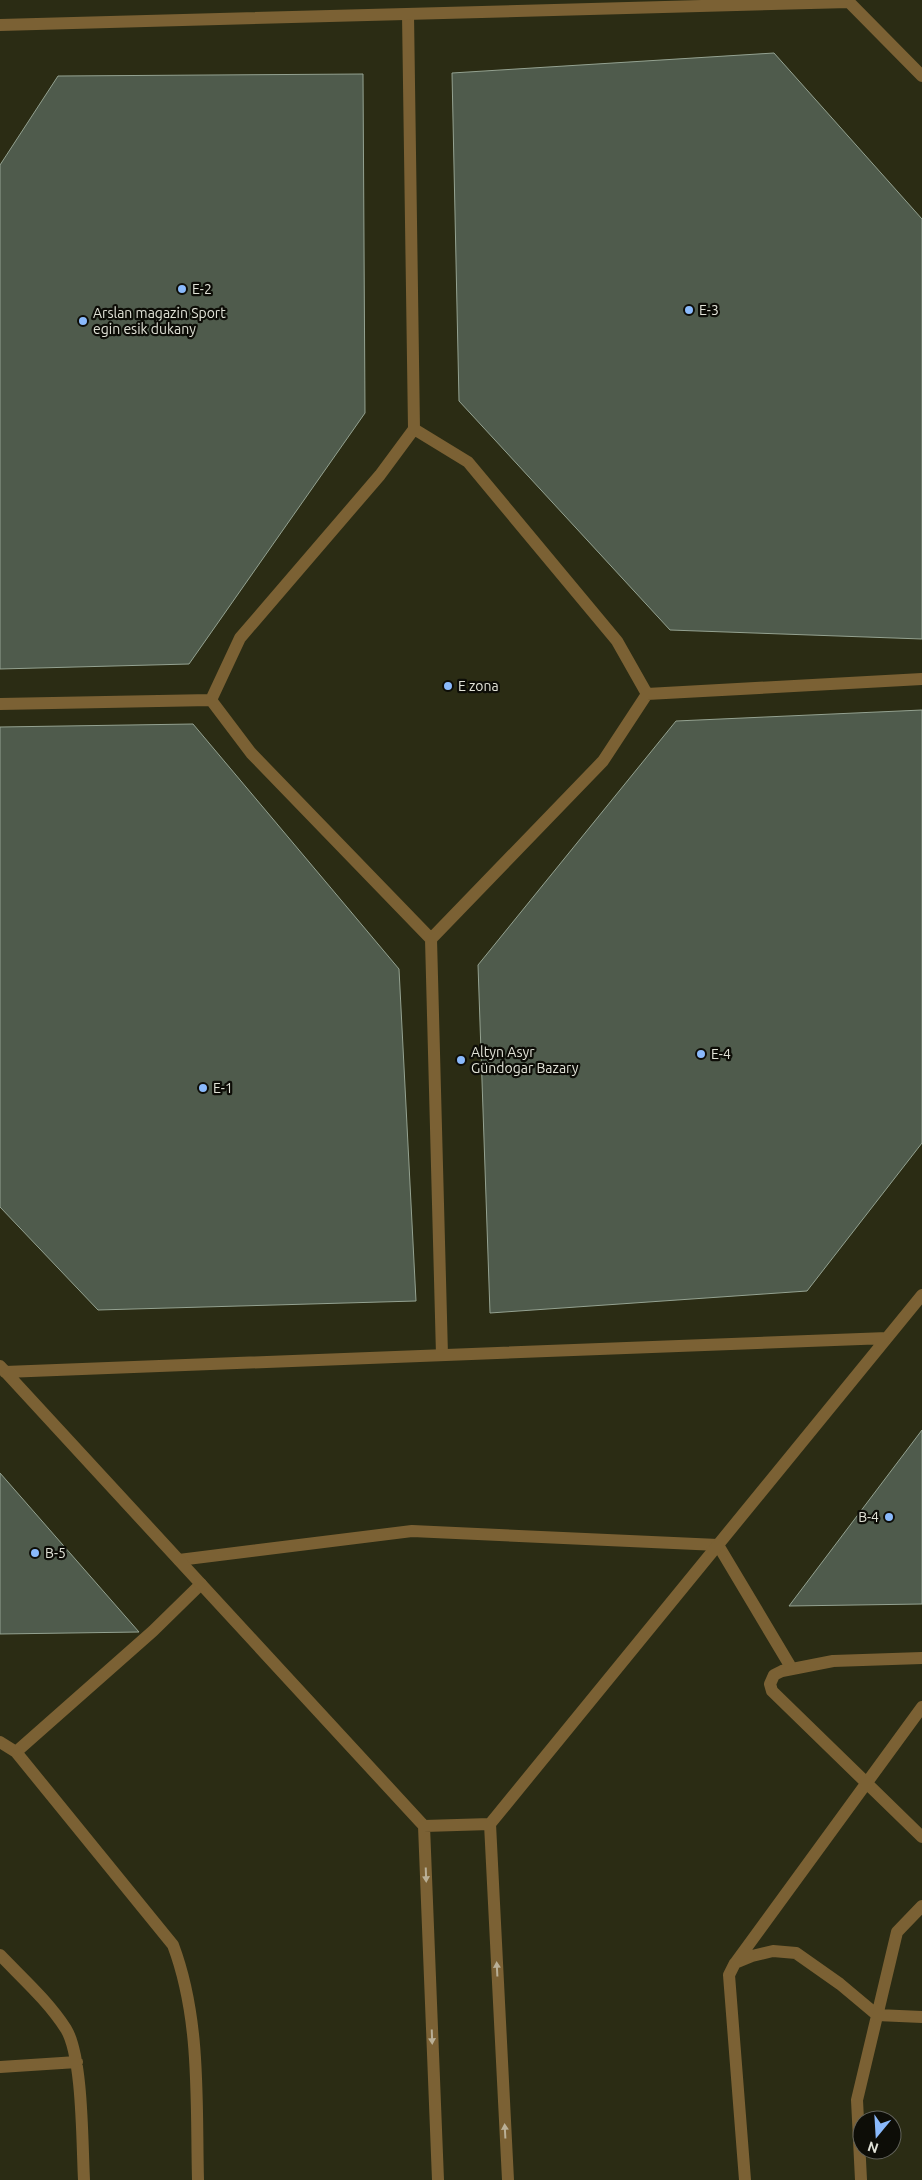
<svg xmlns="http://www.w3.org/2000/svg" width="922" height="2180" font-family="Ubuntu,sans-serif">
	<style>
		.built { fill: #2b2c14; fill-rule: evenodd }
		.building { fill: #4f5b4c; stroke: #94a291 }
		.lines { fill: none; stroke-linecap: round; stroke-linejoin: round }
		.service { stroke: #7b6134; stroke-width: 12 }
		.minor { stroke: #7b6134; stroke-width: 12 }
		.oneway { fill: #b9af96 }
		.poi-dot { fill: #8abafc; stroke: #0d0d07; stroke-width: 2 }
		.labels { text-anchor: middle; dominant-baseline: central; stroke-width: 4.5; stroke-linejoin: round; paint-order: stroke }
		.poi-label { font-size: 14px; fill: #e2e3d8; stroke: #0d0d07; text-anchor: start }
	</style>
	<rect width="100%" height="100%" fill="#242514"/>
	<path class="built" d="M0 0H922V2180H0ZM862 2120H892V2150H862Z"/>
	<path class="building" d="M774 53 922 219V639L670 630 459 401 452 73Z
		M363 74 365 413 189 664 0 669V165L58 76Z
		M922 710V1143L807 1291 490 1313 478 965 676 721Z
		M193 724 399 969 416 1301 98 1310 0 1207V727Z
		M922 1430V1604L789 1606Z
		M0 1473 139 1632 0 1634Z"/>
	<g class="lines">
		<path class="service" d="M408 14 414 429 380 475 240 638 211 700 251 753 431 939 442 1355
			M414 429 468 462 617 641 647 694
			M0 704 211 700
			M431 939 603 761 647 694 922 679
			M179 1560 412 1531 718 1545 792 1669
			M922 1658 833 1661 782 1671 774 1675 770 1684 772 1691 922 1837
			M0 1742 16 1752 173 1945C201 2019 196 2102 198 2180
			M16 1752 153 1631 201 1584
			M0 1955C23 1979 48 2001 66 2029 83 2057 82 2144 84 2180
			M736 1962 922 1707
			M0 2067 77 2062
			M745 2180 729 1975 735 1963 752 1956 773 1951 796 1953 840 1984 877 2015 922 2017
			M861 2180 857 2100 897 1932 922 1906"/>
		<path class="minor" d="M847 0 922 76
			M0 25 849 2
			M0 1366 424 1826 490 1824 922 1295
			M5 1372 887 1338
			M490 1824 508 2180
			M424 1826 438 2180"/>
	</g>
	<defs><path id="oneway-solid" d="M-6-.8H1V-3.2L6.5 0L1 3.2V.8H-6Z" transform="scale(1.25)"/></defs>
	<g class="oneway">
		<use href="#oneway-solid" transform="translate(426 1875) rotate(88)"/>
		<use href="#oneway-solid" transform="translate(497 1969) rotate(-93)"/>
		<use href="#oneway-solid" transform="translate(432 2037) rotate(88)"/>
		<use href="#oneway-solid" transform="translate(505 2131) rotate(-93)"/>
	</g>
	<g class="poi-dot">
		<circle cx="182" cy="289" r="5"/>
		<circle cx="689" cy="310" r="5"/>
		<circle cx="83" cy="321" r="5"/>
		<circle cx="448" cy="686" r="5"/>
		<circle cx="701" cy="1054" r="5"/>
		<circle cx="461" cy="1060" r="5"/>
		<circle cx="203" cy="1088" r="5"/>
		<circle cx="889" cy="1517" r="5"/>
		<circle cx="35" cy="1553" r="5"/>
	</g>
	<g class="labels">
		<g class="poi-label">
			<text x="192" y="289">E-2</text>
			<text x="699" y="310">E-3</text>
			<text x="93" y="313">Arslan magazin Sport<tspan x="93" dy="16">egin esik dukany</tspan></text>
			<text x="458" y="686">E zona</text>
			<text x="471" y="1052">Altyn Asyr<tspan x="471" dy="16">Gündogar Bazary</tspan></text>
			<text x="711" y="1054">E-4</text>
			<text x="213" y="1088">E-1</text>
			<text x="879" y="1517" text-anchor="end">B-4</text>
			<text x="45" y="1553">B-5</text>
		</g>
	</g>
	<g transform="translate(877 2135) rotate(198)"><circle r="24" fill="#0d0d07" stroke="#62635b"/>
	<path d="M0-4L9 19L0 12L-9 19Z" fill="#8abafc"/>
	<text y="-8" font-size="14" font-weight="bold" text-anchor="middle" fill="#e2e3d8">N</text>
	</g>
</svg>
